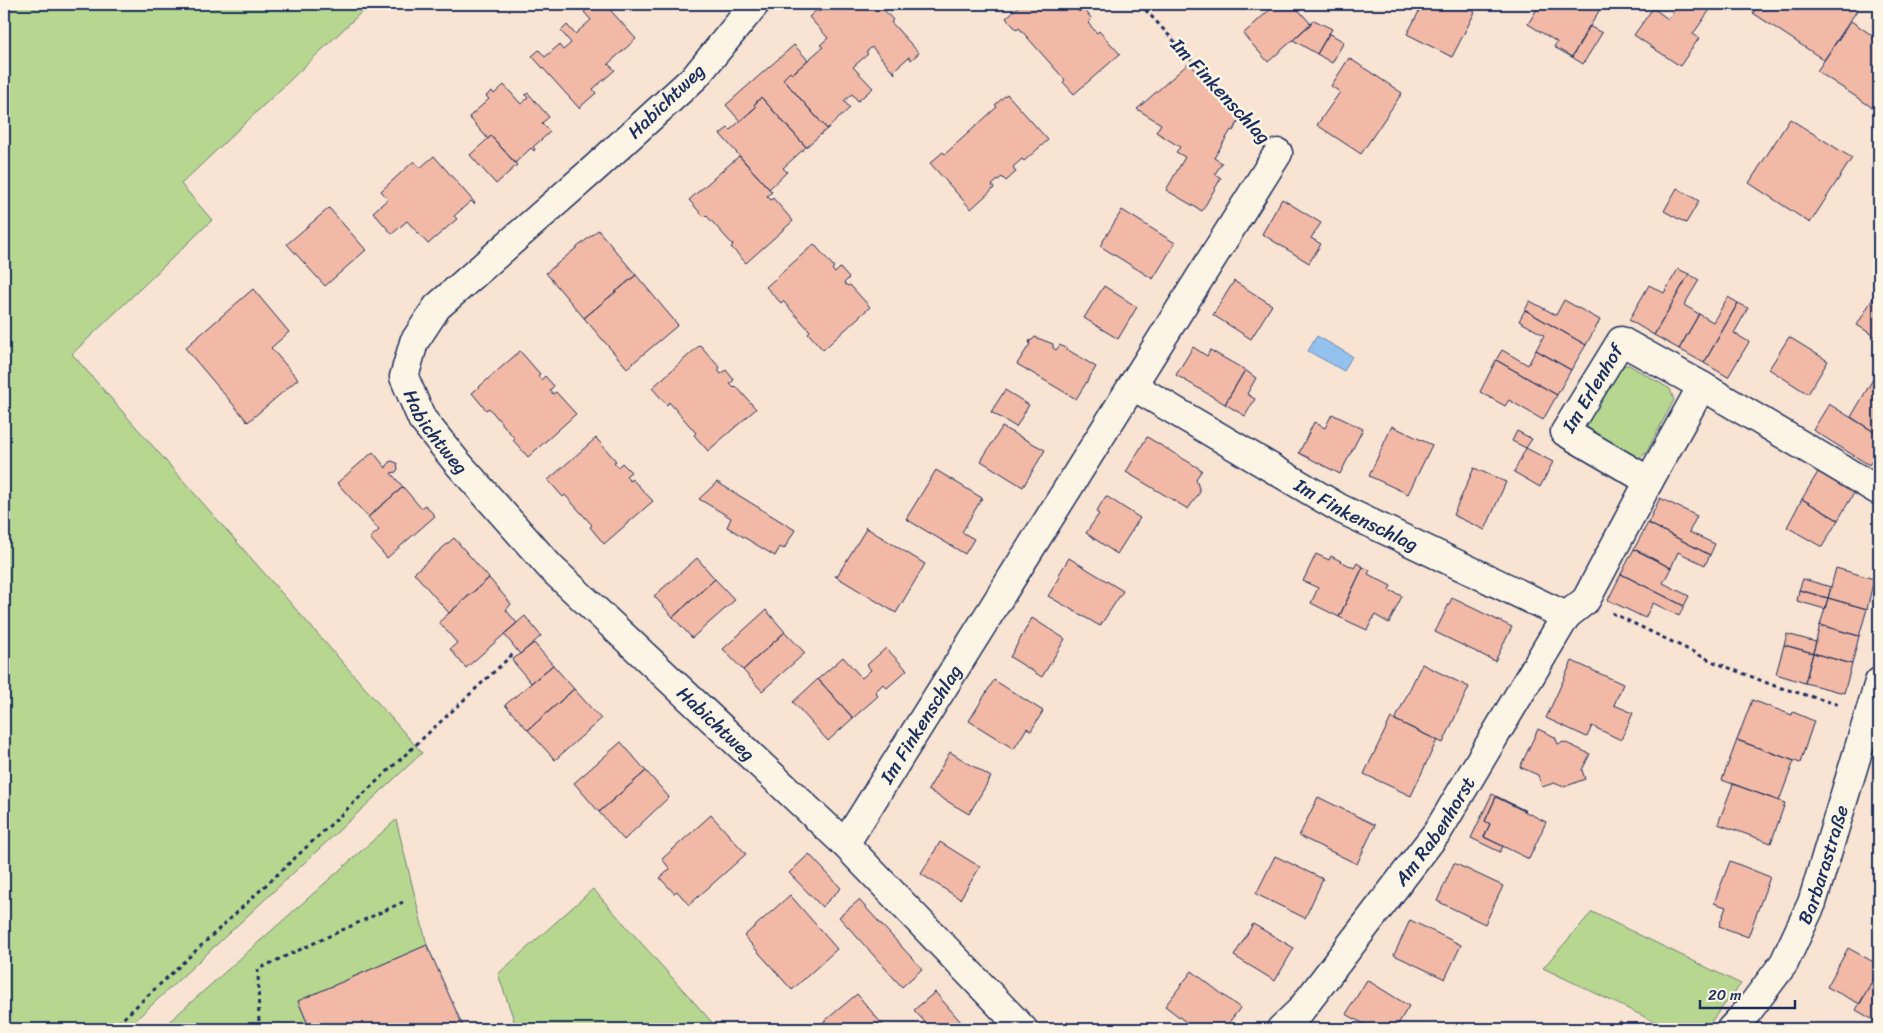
<svg xmlns="http://www.w3.org/2000/svg" width="1883" height="1033" font-family="Sriracha,sans-serif">
	<style>
		.green { fill: #b7d790; stroke: #698377 }
		.water { fill: #94c2ee; stroke: #6487b4 }
		.building { fill: #f1b9a6; stroke: #1b2f5e }
		.lines { fill: none; stroke-linecap: round; stroke-linejoin: round }
		.minor-casing { stroke: #1b2f5e; stroke-width: 31 }
		.path { stroke: #1b2f5e; stroke-width: 3; stroke-dasharray: 4 4; stroke-linecap: butt }
		.minor { stroke: #fcf5e5; stroke-width: 28 }
		.labels { text-anchor: middle; dominant-baseline: central; stroke-width: 5; stroke-linejoin: round; paint-order: stroke }
		.street-label { font-size: 19px; fill: #1b2f5e; stroke: #fcf5e5 }
	</style>
	<rect width="100%" height="100%" fill="#f9e3d2"/>
	<filter id="ink" filterUnits="userSpaceOnUse"><feTurbulence type="fractalNoise" baseFrequency=".02" numOctaves="2"/><feDisplacementMap in="SourceGraphic" scale="10" xChannelSelector="R" yChannelSelector="G"/><feConvolveMatrix kernelMatrix="1 2 1 2 8 2 1 2 1" color-interpolation-filters="sRGB"/></filter>
	<g filter="url(#ink)">
		<path class="green" d="M4 4H370L181 184 212 220 72 354 422 753 126 1029H4Z
			M1625 365H1629L1670 389 1674 400 1646 453 1640 458 1634 459 1591 434 1588 429 1587 422 1618 370Z
			M396 820 427 945 298 1001 310 1029H161Z
			M593 889 718 1029H517L498 974Z
			M1592 912 1741 984 1705 1029H1670L1543 968Z"/>
		<path class="water" d="M1317 336 1352 356 1344 371 1308 351Z"/>
		<path class="building" d="M594 4H605L636 39 608 64 615 70 593 89 596 93 579 108 532 56 539 50 545 57 559 45 563 50 571 43 561 31 567 25 575 34 591 20 584 12Z
			M828 4H879L893 20 891 22 919 53 911 60 909 57 894 70 895 74 872 47 866 52 868 54 853 67 873 88 858 101 852 94 844 101 850 108 827 129 783 79 790 72 792 74 808 60 823 47 820 45 828 38 809 17 817 10 819 12Z
			M1021 4H1071L1079 12 1083 8 1092 19 1088 23 1097 33 1099 31 1120 54 1074 94 1063 82 1065 80 1019 28 1017 30 1006 18Z
			M1276 4H1293L1311 24 1268 62 1243 34Z
			M1423 4H1458L1475 12 1452 57 1407 34Z
			M1540 4H1603L1572 57 1554 47 1557 42 1528 24Z
			M1679 4H1714L1693 34 1699 38 1680 66 1634 35 1653 8 1668 19Z
			M1759 4H1850L1858 9 1824 60 1753 13Z
			M1314 20 1332 29 1317 54 1293 40Z
			M1851 21 1879 40V112L1817 71Z
			M1589 26 1602 33 1583 64 1572 57Z
			M1329 33 1344 42 1332 63 1317 54Z
			M794 45 808 60 792 74 790 72 783 79 827 129 806 147 761 97 754 105 756 107 740 121 726 105Z
			M1349 58 1402 93 1361 154 1317 125 1340 92 1331 86Z
			M1189 63 1240 119 1233 131 1231 130 1214 158 1222 163 1215 174 1221 178 1202 211 1166 190 1185 157 1176 152 1180 147 1156 132 1161 124 1137 109Z
			M504 85 521 104 528 98 525 95 528 93 549 117 542 123 550 132 533 147 535 149 534 151 531 148 515 163 491 136 488 139 469 117 489 99 486 96 492 91 494 94Z
			M1007 94 1048 140 1024 161 1022 159 1013 167 1016 172 1006 181 1002 177 992 185 994 188 971 209 930 163 943 152 945 154 997 107 995 105Z
			M761 97 806 147 783 168 787 172 769 189 720 134 728 128 730 130 756 107 754 105Z
			M1790 119 1852 158 1810 223 1749 183Z
			M491 136 517 165 496 184 470 155Z
			M434 156 475 203 474 204 471 201 454 216 457 219 428 244 407 221 392 234 373 212 388 199 381 191 414 161 420 168Z
			M739 156 772 192 767 196 771 200 773 198 793 221 746 263 731 247 733 245 706 215 704 217 689 200Z
			M1677 188 1699 201 1686 223 1664 211Z
			M1282 199 1321 223 1311 238 1321 244 1309 263 1262 234Z
			M329 208 366 250 325 286 287 244Z
			M1122 210 1175 243 1153 279 1100 246Z
			M598 230 636 275 584 318 546 273Z
			M814 244 834 267 832 269 835 273 840 268 849 278 844 283 848 286 850 285 870 307 823 350 808 333 810 331 783 301 781 303 766 287Z
			M1678 269 1689 274 1654 335 1629 320 1649 285 1664 293Z
			M1689 274 1699 280 1684 305 1699 314 1679 349 1654 335Z
			M636 275 678 325 627 368 584 318Z
			M1234 281 1272 305 1251 339 1213 315Z
			M1104 286 1137 307 1118 339 1084 318Z
			M1879 288V339L1857 325Z
			M253 289 289 332 271 348 298 379 248 422 185 348Z
			M1728 297 1738 303 1704 363 1679 349 1699 314 1713 322Z
			M1564 300 1600 320 1586 345 1525 310 1530 301 1556 315Z
			M1738 303 1748 308 1734 333 1749 342 1728 377 1704 363Z
			M1525 310 1586 345 1571 370 1536 350 1544 335 1519 321Z
			M1035 337 1053 344V348L1056 350 1060 345 1096 367 1076 399 1017 364 1030 344 1029 341 1032 340Z
			M1789 337 1828 361 1808 394 1769 369Z
			M700 345 720 368 718 370 721 374 726 370 734 380 730 384 734 388 736 386 756 409 708 451 694 435 696 433 669 402 667 405 652 388Z
			M1193 347 1207 356 1210 350 1245 370 1225 404 1176 375Z
			M1502 350 1528 365 1536 350 1571 370 1557 395 1496 360Z
			M520 351 540 374 538 376 541 380 545 376 554 386 550 390 553 394 556 392 576 414 528 457 513 440 515 439 489 408 486 410 472 393Z
			M1496 360 1557 395 1543 420 1509 400 1505 406 1480 392Z
			M1245 370 1256 378 1247 394 1255 399 1245 416 1225 404Z
			M1876 374 1879 377V435L1851 417Z
			M1005 390 1029 405 1016 427 991 412Z
			M1829 404 1879 435V450L1869 465 1813 430Z
			M1332 414 1363 429 1340 474 1299 453 1314 422 1325 428Z
			M1392 426 1432 445 1408 494 1369 476Z
			M1002 427 1045 450 1023 487 981 461Z
			M1517 431 1532 439 1526 448 1512 441Z
			M1147 437 1202 470 1196 479 1200 492 1188 509 1126 472Z
			M596 438 616 461 614 462 618 467 622 463 631 472 626 476 630 481 632 479 653 501 604 544 590 527 592 525 565 495 563 497 548 480Z
			M1526 448 1553 462 1540 487 1514 472Z
			M373 452 386 468 389 462 392 461 397 463 398 469 396 472 391 473 403 487 368 517 337 483Z
			M1474 468 1506 482 1485 530 1453 515Z
			M936 470 982 498 962 532 974 539 965 554 906 519Z
			M1818 472 1854 493 1838 520 1802 499Z
			M717 482 795 530 784 549 780 547 775 556 727 527 731 518 699 499Z
			M403 487 421 508 425 505 435 516 387 558 370 538 379 530 368 517Z
			M1106 496 1140 518 1117 554 1086 533 1099 514 1096 512Z
			M1660 498 1697 516 1689 532 1715 544 1710 555 1648 523Z
			M1802 499 1838 520 1822 547 1787 527Z
			M1648 523 1710 555 1705 565 1678 552 1671 568 1634 549Z
			M865 527 925 564 896 613 835 576H837L866 529Z
			M454 538 489 578 449 613 414 573Z
			M1634 549 1671 568 1663 583 1689 596 1684 606 1621 574Z
			M1316 554 1329 560 1331 556 1354 568 1357 563 1363 567 1339 617 1311 603 1318 588 1303 581Z
			M697 558 715 579 673 617 654 596Z
			M1069 558 1123 591 1100 626 1048 596 1060 577 1058 576Z
			M1363 567 1370 570 1368 574 1391 586 1389 590 1402 596 1389 623 1375 615 1367 630 1339 617Z
			M1836 568 1874 579 1867 609 1828 598Z
			M1621 574 1684 606 1679 616 1653 603 1645 618 1608 600Z
			M489 578 511 604 506 610 517 623 466 668 450 649 457 643 439 622Z
			M715 579 735 600 692 638 673 617Z
			M1803 579 1831 587 1828 598 1799 590Z
			M1799 590 1828 598 1825 609 1797 601Z
			M1452 598 1512 627 1495 661 1435 632Z
			M1828 598 1867 609 1859 636 1820 625Z
			M766 610 785 632 743 670 723 649Z
			M525 616 541 636 520 654 504 634Z
			M1032 618 1065 639 1042 677 1010 657Z
			M1820 625 1859 636 1852 664 1813 653Z
			M785 632 805 653 762 691 743 670Z
			M1787 634 1816 642 1813 653 1784 645Z
			M534 643 553 665 531 683 512 660Z
			M1784 645 1813 653 1805 683 1776 674Z
			M886 648 907 670 887 688 883 684 875 692 878 696 853 718 818 679 843 657 862 678 871 670 867 665Z
			M1813 653 1852 664 1844 693 1805 683Z
			M1572 661 1623 684 1614 705 1633 713 1621 740 1592 726 1587 737 1546 718Z
			M1422 664 1469 687 1443 743 1395 720Z
			M553 665 574 689 528 730 505 705Z
			M818 679 853 718 828 741 793 702Z
			M994 680 1043 711 1031 731 1027 728 1014 749 969 721Z
			M574 689 601 719 555 760 528 730Z
			M1752 700 1792 715 1793 712 1814 721 1800 763 1737 740Z
			M1391 718 1437 740 1411 796 1364 774Z
			M1538 729 1555 737 1558 744 1564 742 1590 754 1582 770 1585 779 1564 787 1554 783 1542 787 1538 775 1520 767Z
			M1737 740 1794 761 1779 801 1722 780Z
			M621 742 646 771 599 812 574 783Z
			M950 752 991 777 969 814 928 790Z
			M646 771 669 797 624 840 599 812Z
			M1733 784 1785 803 1771 843 1718 824Z
			M1492 794 1526 811 1496 797 1485 821 1490 824 1484 837 1503 846 1500 852 1471 838Z
			M1318 797 1375 825 1357 864 1299 836Z
			M1496 797 1546 822 1529 859 1484 837 1490 824 1485 821Z
			M711 815 746 854 689 905 677 891 674 893 660 878 670 869 662 859Z
			M940 842 980 867 960 899 921 874Z
			M809 854 841 888 822 907 789 873Z
			M1275 856 1323 879 1305 918 1256 894Z
			M1730 861 1770 877 1748 937 1719 926 1726 907 1714 903Z
			M1454 863 1503 886 1485 924 1437 901Z
			M790 895 837 949 792 990 744 936Z
			M859 900 922 969 902 987 839 917Z
			M1410 920 1461 945 1445 979 1394 955Z
			M1253 924 1294 948 1275 981 1234 956Z
			M427 945 464 1029H310L298 1001Z
			M1848 948 1879 965V969L1860 1004 1827 987Z
			M1192 971 1240 1008 1224 1029H1195L1165 1006Z
			M1367 980 1409 1006 1395 1029H1373L1346 1014Z
			M1871 983 1879 988V1019L1877 1022 1856 1010Z
			M935 992 967 1029H931L914 1010Z
			M857 994 886 1029H815Z
			M1620 1021 1630 1029H1614Z"/>
		<g class="lines">
			<g class="minor-casing">
				<g id="minor">
					<path id="s1" d="M755 4 696 76 595 168 437 307 414 342 404 377 422 419 455 460 551 568 845 844 1023 1029"/>
					<path id="s2" d="M1133 386 1341 509 1566 616 1586 600 1649 481 1702 386 1879 491"/>
					<path id="s3" d="M1649 481 1565 432 1621 341 1702 386"/>
					<path id="s4" d="M845 844 1278 153"/>
					<path id="s5" d="M1281 1029 1300 1011 1438 831 1566 616"/>
					<path id="s6" d="M1731 1029 1748 1011 1784 963 1812 903 1879 682"/>
				</g>
			</g>
			<path class="path" d="M1140 4 1259 133
				M1612 613 1714 662 1775 686 1840 705
				M112 1029 514 653
				M259 1029 258 969 403 902"/>
			<use href="#minor" class="minor"/>
		</g>
	</g>
	<g class="labels">
		<g class="street-label">
			<text transform="translate(1221 91) rotate(47)">Im Finkenschlag</text>
			<text transform="translate(666 101) rotate(-44)">Habichtweg</text>
			<text stroke="none"><textPath href="#s3" startOffset="149">Im Erlenhof</textPath></text>
			<text stroke="none"><textPath href="#s1" startOffset="582">Habichtweg</textPath></text>
			<text stroke="none"><textPath href="#s2" startOffset="258">Im Finkenschlag</textPath></text>
			<text stroke="none"><textPath href="#s1" startOffset="988">Habichtweg</textPath></text>
			<text stroke="none"><textPath href="#s4" startOffset="142">Im Finkenschlag</textPath></text>
			<text stroke="none"><textPath href="#s5" startOffset="251">Am Rabenhorst</textPath></text>
			<text stroke="none"><textPath href="#s6" startOffset="191">Barbarastraße</textPath></text>
		</g>
	</g>
	<rect width="1883" height="1033" fill="none" stroke="#fcf5e5" stroke-width="20"/>
	<rect x="10" y="10" width="1863" height="1013" fill="none" stroke="#1b2f5e" stroke-width="2" filter="url(#ink)"/>
	<path d="M1700 1000v8h95v-8" fill="none" stroke="#1b2f5e" stroke-width="2.5"/>
	<text x="1708" y="1000" font-size="15" fill="#1b2f5e" stroke="#fcf5e5" stroke-width="4" paint-order="stroke">20 m</text>
</svg>
